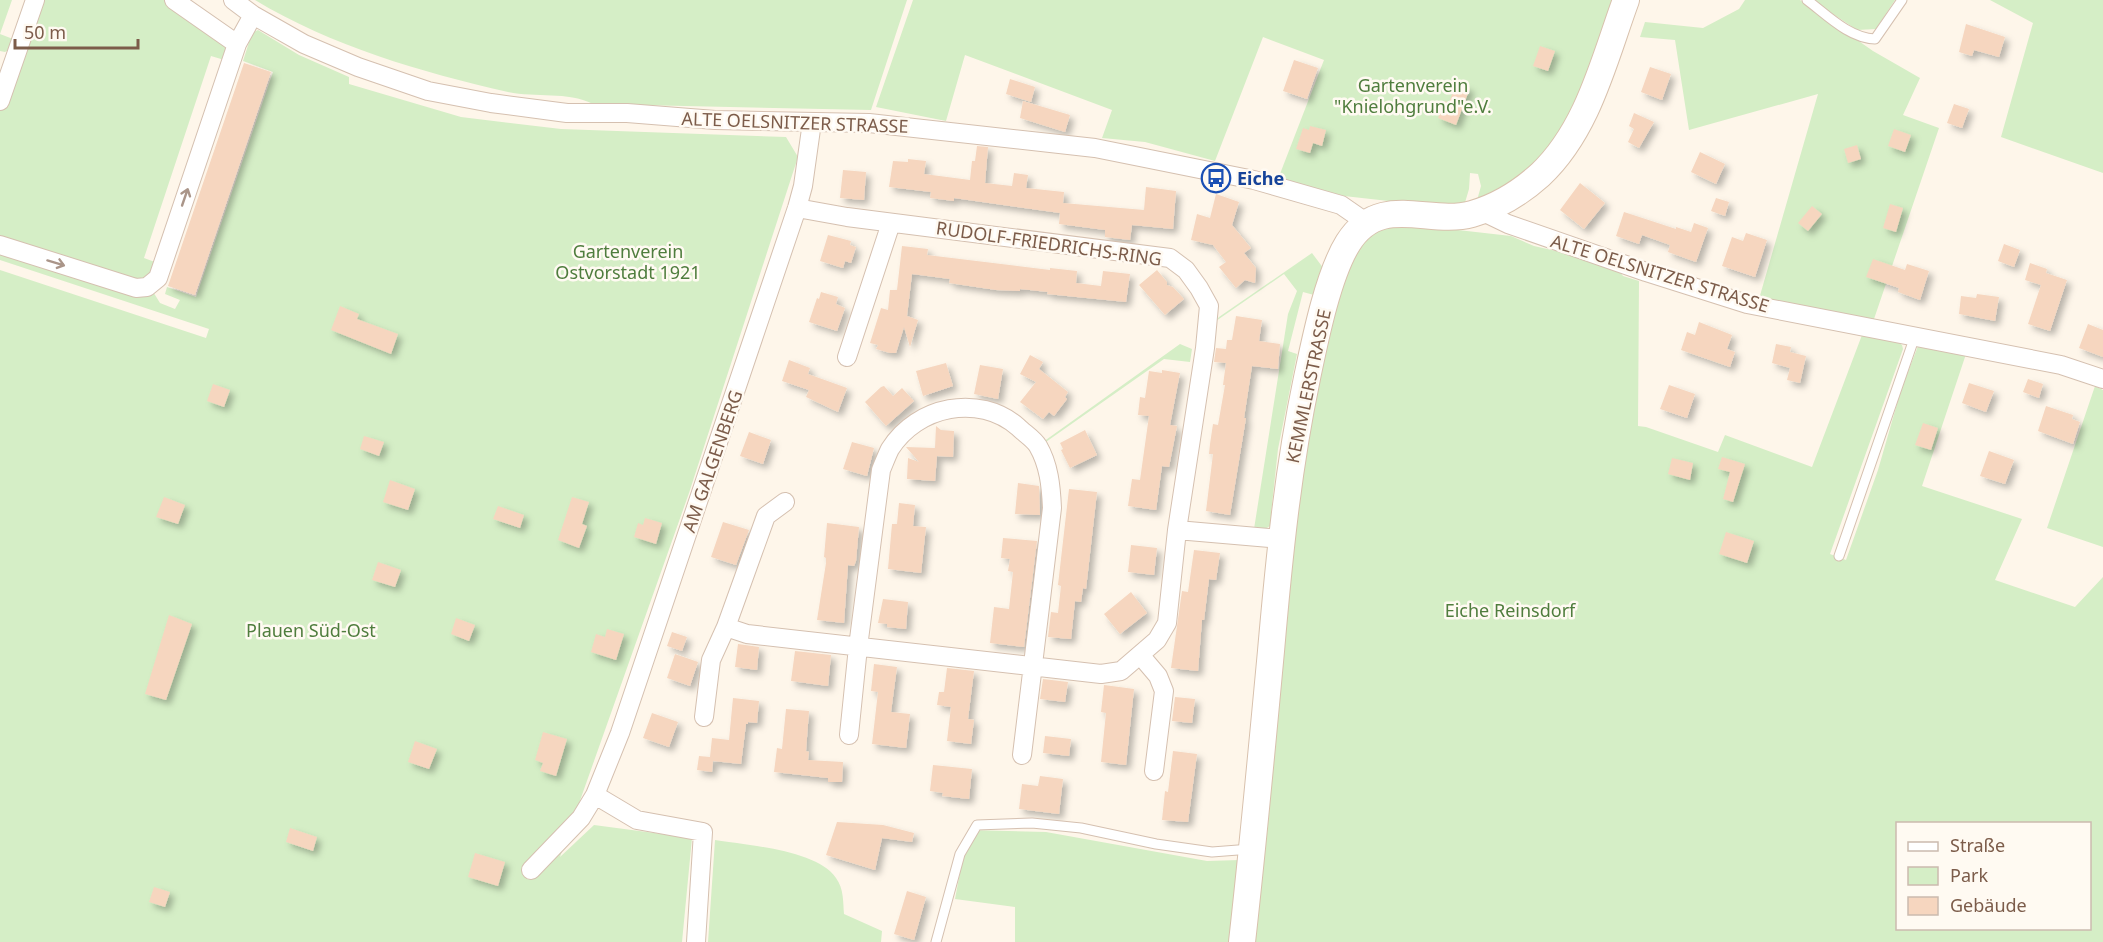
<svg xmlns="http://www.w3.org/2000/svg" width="2103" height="942" font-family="'Noto Sans',sans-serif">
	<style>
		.green { fill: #d5eec6; fill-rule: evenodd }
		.building { fill: #f6d6bf; filter: url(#shadow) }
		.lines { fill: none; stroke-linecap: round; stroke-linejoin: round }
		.lane-casing { stroke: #d5c0b0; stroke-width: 11 }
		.street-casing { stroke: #d5c0b0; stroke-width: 20 }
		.secondary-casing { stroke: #d8c1ad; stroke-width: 28 }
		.lane { stroke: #fff; stroke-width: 9 }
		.street { stroke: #fff; stroke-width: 18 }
		.secondary { stroke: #fff; stroke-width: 26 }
		.oneway { stroke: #aa9589 }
		.labels { text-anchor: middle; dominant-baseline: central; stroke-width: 5; stroke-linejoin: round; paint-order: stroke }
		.park-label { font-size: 18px; fill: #4f7d3d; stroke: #fffaf2 }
		.street-label { font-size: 18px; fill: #7c5c4a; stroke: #fffaf2 }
		.transit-label { font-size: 18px; font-weight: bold; fill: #164399; stroke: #fffaf2; text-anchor: start }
	</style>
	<defs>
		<filter id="shadow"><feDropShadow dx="4.5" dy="4.5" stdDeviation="3" flood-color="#0004"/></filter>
	</defs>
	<rect width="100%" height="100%" fill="#fef6ea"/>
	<path class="green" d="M0 0H12L0 34 13 39 10 49 5 52 0 51Z
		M35 0H174L237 44 231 62 211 56 144 258 163 265 147 287 0 245V101Z
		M255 0H907L871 110 593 104C567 91 536 98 508 92 421 72 331 46 255 0Z
		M913 0H1620L1572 124 1527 176 1476 204 1481 186 1478 174 1470 173 1469 189 1464 206 1442 207 1344 196 1278 179 1324 60 1263 37 1215 161 1145 142 1102 138 1112 110 965 55 946 121 876 107Z
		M1745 0H1800L1873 51 1920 78 1903 115 1939 128 1874 319 1759 299 1818 94 1689 130 1675 40 1640 37 1645 22 1703 28 1739 9Z
		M1812 0H1895L1876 29 1857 30Z
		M1990 0H2103V173L2001 137 2033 23Z
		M258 30 299 55 349 77V84L461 117 561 129 786 137 798 157 689 493 560 857 594 825 692 838 682 942H0V270L206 338 209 329 0 260V249L152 290 160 303 175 309 180 300 165 294 167 287 196 297 273 72 243 61 252 33Z
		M1405 224 1511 236 1534 246 1565 253 1620 272 1623 276 1639 281 1638 426 1646 427 1718 452 1725 435 1812 467 1862 335 1896 340 1902 345 1903 349 1830 554 1846 560 1878 470 1901 390 1918 346 1966 354 1922 486 2022 519 1995 580 2075 607 2103 577V942H1252L1302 448 1341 281 1355 251 1370 236 1382 228ZM1898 824H2090V928H1898Z
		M1312 253 1324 269 1314 295 1303 292 1288 351 1297 354 1278 449 1271 514 1276 515C1272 527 1267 530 1254 529L1288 314 1297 291 1284 274 1216 321 1219 317Z
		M1180 344 1192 349 1190 362 1164 359 1043 444V442Z
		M2095 386 2103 390V547L2047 528Z
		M968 830 1046 832 1207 861 1240 860 1231 942H1015V907L955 899Z
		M715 840C746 845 818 850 836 878 844 889 843 902 844 914L882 931 881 942H708Z"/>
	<path class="building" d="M1966 24 2005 37 1999 57 1974 50 1972 56 1959 52Z
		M1540 46 1555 51 1548 71 1533 66Z
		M1294 60 1318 68 1307 99 1283 91Z
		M244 63 271 72 195 295 168 286Z
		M1650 67 1671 74 1662 100 1641 92Z
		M1010 79 1035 87 1031 102 1006 94Z
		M1456 83 1470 88 1456 125 1438 118 1445 101 1449 103Z
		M1023 101 1070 115 1065 132 1020 118Z
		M1954 104 1969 109 1962 128 1947 123Z
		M1634 113 1654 122 1639 148 1628 142 1634 129 1629 126Z
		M1310 126 1326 130 1322 146 1313 143 1310 153 1296 149 1303 128 1309 130Z
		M1894 129 1911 135 1905 152 1888 146Z
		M1857 145 1861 159 1848 163 1844 149Z
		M977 146 988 147 985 183 1012 186 1014 173 1028 175 1026 188 1064 192 1063 203 1144 210 1146 187 1176 191 1173 229 1132 225 1130 240 1105 237V230L1059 224 1060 213 954 198V201L930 198 931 192 889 187 893 161 908 162V159L926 161 924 174 970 180 972 161H975Z
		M1700 152 1725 164 1716 184 1691 172Z
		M843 170 866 172 864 200 840 198Z
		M1580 183 1605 203 1584 229 1560 210Z
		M1216 194 1239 202 1232 225 1251 248 1244 253 1256 268 1255 283 1245 280 1236 288 1219 267 1226 262 1213 245 1191 240 1197 214 1210 218Z
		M1716 198 1729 202 1725 216 1711 211Z
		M1890 204 1903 208 1896 232 1883 228Z
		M1812 206 1822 214 1808 231 1798 223Z
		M1624 212 1676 229V227L1691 232 1694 223 1708 228 1696 262 1668 252 1670 245 1642 235 1639 244 1616 236Z
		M1746 233 1767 240 1755 277 1722 266 1732 237 1743 241Z
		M828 235 851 241 850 245 856 247 851 263 845 261 843 268 820 261Z
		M2004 244 2020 250 2014 267 1998 261Z
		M902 246 928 249 927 255 1050 270V268L1077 271 1076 283 1101 286 1103 271 1130 274 1126 302 1047 294 1048 292 1020 289V291L996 290 949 283 950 279 912 274 907 316 918 320 910 347 904 327 896 353H890L876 349 878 345 870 343 881 308 888 310 890 290H897Z
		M1873 259 1905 270 1907 264 1929 271 1920 300 1898 292 1899 288 1866 277Z
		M2030 263 2047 269 2046 273 2067 280 2050 331 2028 324 2041 285 2025 280Z
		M1157 270 1167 282V285L1173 287 1184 299 1165 315 1139 285Z
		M821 292 838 297 836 304 845 308 837 331 809 322 817 298 819 299Z
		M1977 294 1999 297 1995 321 1959 314 1961 296 1976 298Z
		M340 306 359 314 357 319 398 334 391 354 331 330Z
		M1236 316 1262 320 1259 341 1280 344 1278 369 1252 366 1244 418H1246L1230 515 1206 511 1213 454H1209L1210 444 1213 424 1218 425 1225 385H1223L1226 363 1214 362 1216 348 1226 349 1227 340H1232Z
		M1699 322 1732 335 1727 349 1735 352 1730 367 1681 350 1687 332 1695 335Z
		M2088 324 2103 330V357L2079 348Z
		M1776 344 1791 347 1790 352 1806 356 1800 383 1787 380 1790 368 1772 363Z
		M1030 355 1043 362 1039 369 1068 392 1065 397 1067 399 1054 416 1049 412 1043 419 1020 402 1036 382 1020 374Z
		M789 360 810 368 808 374 847 388 838 412 806 397 809 390 782 381Z
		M946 363 953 386 923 396 916 371Z
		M980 365 1003 369 998 399 974 394Z
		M1162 370 1180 373 1170 425 1177 426 1169 467 1162 466 1156 510 1128 506 1132 479 1140 480 1149 416 1138 415 1140 397 1145 398 1149 371 1162 373Z
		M2028 379 2043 384 2039 398 2023 392Z
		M1969 383 1994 391 1986 412 1962 403Z
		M213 384 230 390 224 407 207 401Z
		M1669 385 1695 394 1687 418 1660 409Z
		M884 386 893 396 902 388 914 401 886 426 865 402 881 387Z
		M2046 406 2073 415 2072 419 2080 422 2073 444 2038 431Z
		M1923 423 1938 428 1931 450 1915 445Z
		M936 426 941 430 954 431 953 457 937 456 935 481 907 479 908 458 919 462 906 447 935 448Z
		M1085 430 1097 455 1070 468 1061 450 1063 449 1060 443Z
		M749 432 771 440 763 464 740 456Z
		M364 436 384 442 379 456 360 449Z
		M852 442 874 448 867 476 843 469Z
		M1989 451 2014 460 2005 484 1980 476Z
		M1722 457 1745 464 1733 502 1723 499 1730 472 1718 469Z
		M1672 458 1693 463 1690 480 1668 474Z
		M390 480 415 489 408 510 383 502Z
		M1018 483 1039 486 1040 515 1015 514Z
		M1069 489 1097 492 1086 589 1083 588 1081 602 1075 601 1071 639 1048 637 1051 612 1058 613 1061 586 1058 585Z
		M164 497 185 505 178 524 156 517Z
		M572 497 589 502 582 524 587 526 579 548 558 540Z
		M899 503 915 505 913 526 926 527 921 573 888 569 892 524H897Z
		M498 506 524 515 520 528 493 519Z
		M645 518 662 523 656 544 634 537 638 523 643 525Z
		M723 522 749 530 736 565 711 557Z
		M827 523 859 527 856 561 854 566 848 565 844 623 817 620 826 563V558L824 557Z
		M1726 532 1754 541 1747 563 1719 554Z
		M1003 538 1037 541 1024 647 990 643 994 607 1009 609 1013 572 1008 571 1010 559 1001 558Z
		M1131 545 1157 548 1154 575 1128 572Z
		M1194 550 1220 553 1216 580 1209 579 1204 620H1202L1198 671 1171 668 1182 591 1188 592Z
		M378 562 401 570 395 587 372 580Z
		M1131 592 1147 613 1120 634 1104 614Z
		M883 599 908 602 906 629 887 627V624L878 623Z
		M169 615 192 624 166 700 145 694Z
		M456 618 475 625 469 641 451 634Z
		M607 629 624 634 616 660 591 652 596 634 605 637Z
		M672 632 687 637 682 651 667 646Z
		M738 644 759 647 757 670 735 667Z
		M795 651 831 655 828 686 791 681Z
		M675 654 698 662 690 686 667 678Z
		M874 664 897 667 891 712 910 714 906 748 872 744 878 692 871 691Z
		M947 668 974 671 968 719 974 720 971 744 947 741 951 707 937 705 939 692H944Z
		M1043 679 1068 682 1065 702 1040 699Z
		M1104 685 1134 689 1126 765 1101 762 1106 713 1101 712Z
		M1175 697 1195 699 1192 723 1172 721Z
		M733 698 759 701 757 723 748 722V724H746L741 764 713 761 712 772 697 770 699 756 710 757 712 738 729 740Z
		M786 709 809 711 806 751 809 752 808 760 843 762 842 782H828V778L774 772 777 748 782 749Z
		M652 713 678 722 669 747 643 738Z
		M543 732 567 739 556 776 540 771 543 763 535 760Z
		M1045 736 1071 739 1069 756 1043 753Z
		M415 741 437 749 429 769 408 762Z
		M1173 751 1197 754 1188 822 1162 820 1165 791 1168 792Z
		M933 765 972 769 969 799 942 796 943 793 930 791Z
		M1040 776 1063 779 1059 814 1019 809 1022 784 1038 786Z
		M837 822 883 825 914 833 912 842 882 838 875 870 826 855Z
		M290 828 317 837 313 851 286 842Z
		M475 853 505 862 498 886 468 877Z
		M154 887 170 892 165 907 149 902Z
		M907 891 926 897 914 940 894 934Z"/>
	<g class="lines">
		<g class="lane-casing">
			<path id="lane" d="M1807 0C1827 15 1849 38 1875 39L1902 0
				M1839 556 1915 336
				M936 942 960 854 977 825 1032 823 1081 828 1156 844 1212 852 1251 849"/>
		</g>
		<g class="street-casing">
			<path id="street" d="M174 0 237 44
				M233 0 253 15 304 44 358 67 428 91 491 103 567 113H627L715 120 869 123 1095 148 1254 180 1341 205 1367 223
				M0 101 35 0
				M797 208 847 217 1170 258 1186 270 1199 288 1209 306 1205 348 1177 530 1281 539
				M1481 211 1508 224 1646 272 1747 304 2061 365 2103 379
				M0 245 136 288 147 287 158 278 237 44 253 15
				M847 357 891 223
				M785 502 766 516 726 627 747 634 1101 674 1121 671 1157 640 1167 623 1177 530
				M1141 656 1158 676 1164 691 1154 771
				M704 717 711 660 726 627
				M849 735 858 647 881 470C884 463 887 455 890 449 917 406 979 393 1018 427 1024 433 1034 439 1038 446 1049 465 1051 486 1052 508L1022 755
				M595 795 637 820 703 832 696 942
				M531 870 581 818 595 795 620 733 797 208 803 186 812 122"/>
		</g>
		<g class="secondary-casing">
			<path id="secondary" d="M1242 942C1253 845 1262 748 1271 651 1279 559 1288 468 1307 378 1315 340 1328 275 1348 243 1380 192 1428 226 1472 214 1497 207 1521 192 1540 175 1588 130 1604 60 1626 0"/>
		</g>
		<use href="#lane" class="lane"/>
		<use href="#street" class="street"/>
		<use href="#secondary" class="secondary"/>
	</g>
	<defs><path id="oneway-shaft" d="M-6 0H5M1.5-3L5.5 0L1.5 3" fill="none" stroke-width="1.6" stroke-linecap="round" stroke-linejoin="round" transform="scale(1.5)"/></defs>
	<g class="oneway">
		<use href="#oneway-shaft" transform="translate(185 197) rotate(-71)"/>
		<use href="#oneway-shaft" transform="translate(56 263) rotate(17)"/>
	</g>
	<defs>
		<g id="bus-ring" transform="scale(1.5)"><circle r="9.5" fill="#fffaf2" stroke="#1a4fb4" stroke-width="1.5"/><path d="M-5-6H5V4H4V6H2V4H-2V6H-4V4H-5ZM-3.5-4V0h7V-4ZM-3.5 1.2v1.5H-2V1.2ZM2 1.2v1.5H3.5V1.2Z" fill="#1a4fb4"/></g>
	</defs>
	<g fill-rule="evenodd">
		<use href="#bus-ring" x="1216" y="178"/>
	</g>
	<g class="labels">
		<g class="park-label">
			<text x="1413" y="85">Gartenverein<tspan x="1413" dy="21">"Knielohgrund"e.V.</tspan></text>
			<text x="628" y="251">Gartenverein<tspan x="628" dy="21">Ostvorstadt 1921</tspan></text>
			<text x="1510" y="610">Eiche Reinsdorf</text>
			<text x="311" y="630">Plauen Süd-Ost</text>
		</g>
		<g class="street-label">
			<text transform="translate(795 122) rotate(2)">ALTE OELSNITZER STRASSE</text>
			<text transform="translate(1049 243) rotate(8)">RUDOLF-FRIEDRICHS-RING</text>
			<text transform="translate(1660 273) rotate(17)">ALTE OELSNITZER STRASSE</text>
			<text transform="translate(1308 386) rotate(-78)">KEMMLERSTRASSE</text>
			<text transform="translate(712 461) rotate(-71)">AM GALGENBERG</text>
		</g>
		<g class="transit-label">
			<text x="1237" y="178">Eiche</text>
		</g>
	</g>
	<rect x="1896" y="822" width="195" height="108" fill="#fffaf2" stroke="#cbbbaf" stroke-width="1.5"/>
	<rect x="1908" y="842" width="30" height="9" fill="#ffffff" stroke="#cbbbaf" stroke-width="1.5"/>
	<text x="1950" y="852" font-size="18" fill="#7c5c4a">Straße</text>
	<rect x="1908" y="867" width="30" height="18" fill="#d5eec6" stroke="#cbbbaf" stroke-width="1.5"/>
	<text x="1950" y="882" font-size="18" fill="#7c5c4a">Park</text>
	<rect x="1908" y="897" width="30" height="18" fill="#f6d6bf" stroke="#cbbbaf" stroke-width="1.5"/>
	<text x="1950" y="912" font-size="18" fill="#7c5c4a">Gebäude</text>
	<path d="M15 39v9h123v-9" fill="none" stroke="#7c5c4a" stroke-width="3"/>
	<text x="24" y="39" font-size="18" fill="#7c5c4a" stroke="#fffaf2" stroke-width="4.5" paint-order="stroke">50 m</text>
</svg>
